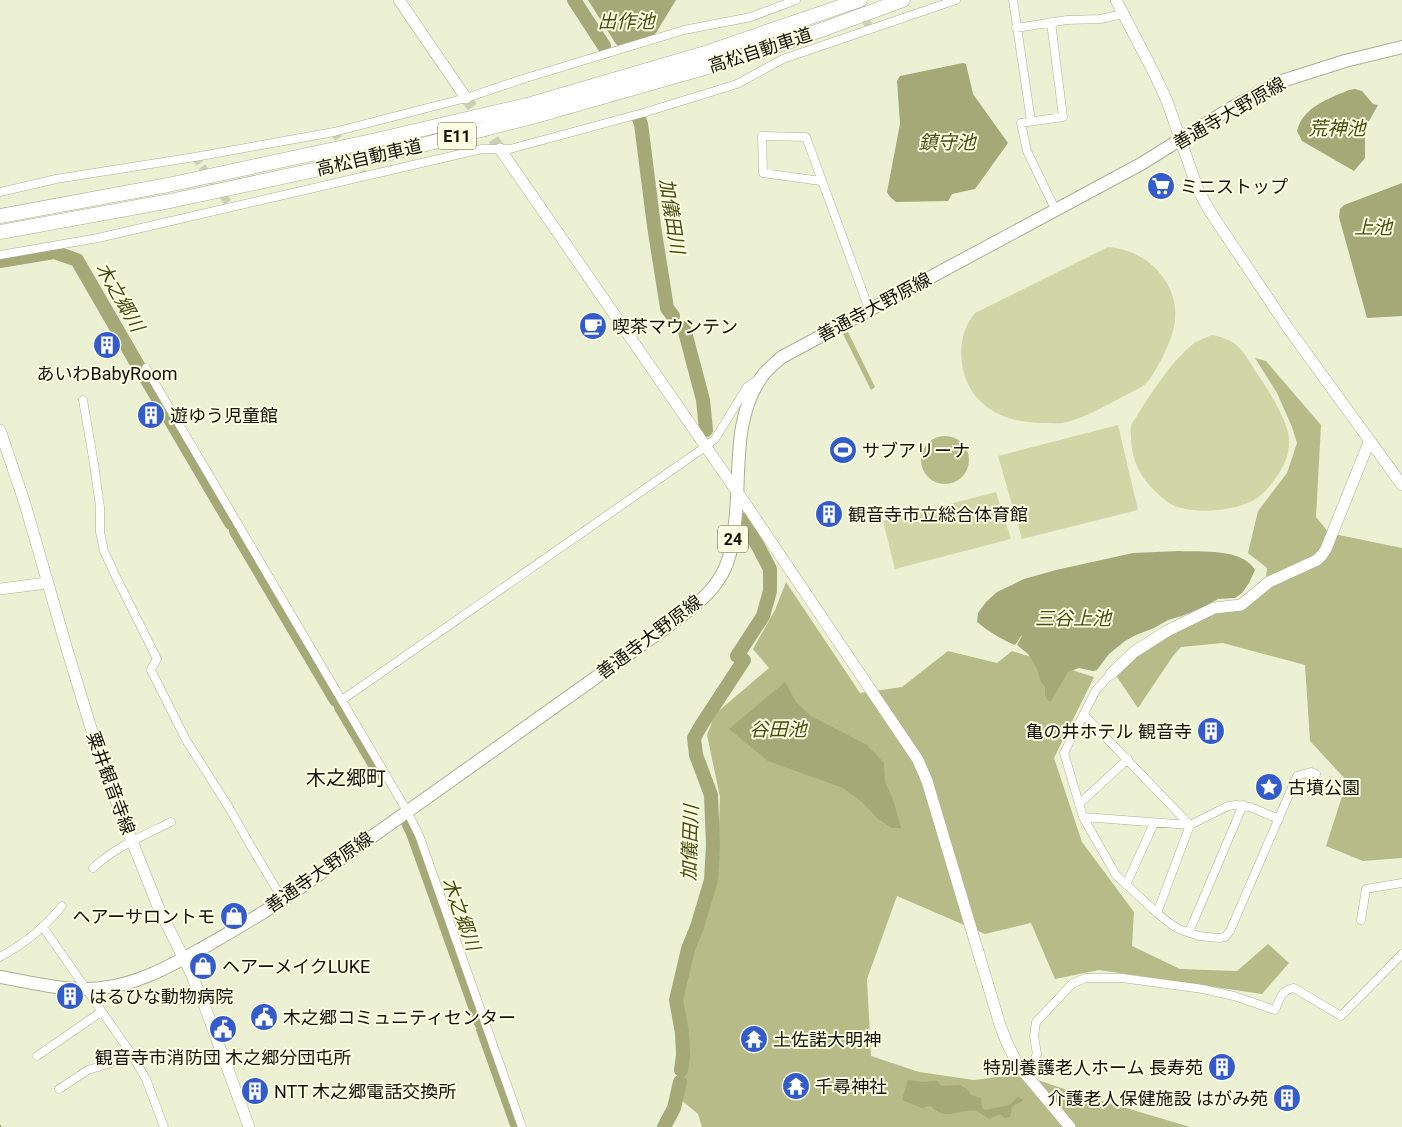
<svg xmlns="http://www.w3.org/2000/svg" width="1402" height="1127" font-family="Roboto,'Noto Sans JP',sans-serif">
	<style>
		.green { fill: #d1d6a7 }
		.forest { fill: #b6bb88 }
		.water { fill: #a4a977 }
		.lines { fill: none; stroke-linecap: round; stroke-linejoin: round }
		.stream { stroke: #a4a977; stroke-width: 2.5 }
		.river { stroke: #a4a977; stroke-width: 14 }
		.street-tunnel { stroke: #ccd0b6; stroke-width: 8; stroke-dasharray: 8 4; stroke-linecap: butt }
		.secondary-tunnel { stroke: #ccd0b6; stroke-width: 11; stroke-dasharray: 11 5.5; stroke-linecap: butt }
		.street-casing { stroke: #acaf94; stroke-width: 9 }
		.secondary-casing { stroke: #acaf94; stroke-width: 12 }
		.primary-casing { stroke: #acaf94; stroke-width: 14 }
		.highway-casing { stroke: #acaf94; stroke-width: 15 }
		.street { stroke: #fff; stroke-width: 8 }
		.secondary { stroke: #fff; stroke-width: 11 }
		.primary { stroke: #fff; stroke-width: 12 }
		.highway { stroke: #fff; stroke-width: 14 }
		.labels { text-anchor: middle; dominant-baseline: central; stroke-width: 4; stroke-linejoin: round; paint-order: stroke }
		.shield { fill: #fbfee1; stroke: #585a4a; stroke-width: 1 }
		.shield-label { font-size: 16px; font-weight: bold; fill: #121309 }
		.street-label { font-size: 18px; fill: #121309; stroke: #fbfee1 }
		.poi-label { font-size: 18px; fill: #121309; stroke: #fbfee1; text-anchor: start }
		.water-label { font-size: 19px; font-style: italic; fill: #484c10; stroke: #fbfee1 }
		.quarter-label { font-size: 20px; fill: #121309; stroke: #fbfee1 }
	</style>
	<rect width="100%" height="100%" fill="#edf1d4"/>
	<path class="green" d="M1108 247C1131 249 1152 260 1165 280 1183 309 1175 334 1160 362 1155 370 1151 380 1143 386 1137 390 1129 393 1122 397 1107 405 1084 418 1067 422 1062 424 1054 423 1048 423 1017 424 983 415 968 384 958 362 958 332 975 313Z
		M1212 335C1240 340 1244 353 1258 375 1268 389 1289 423 1289 439 1290 454 1284 466 1276 478 1271 484 1267 490 1261 495 1245 510 1202 514 1181 508 1171 506 1163 499 1156 492 1140 478 1132 460 1131 439 1131 435 1130 431 1131 427 1131 423 1136 418 1138 414 1153 390 1172 361 1194 343 1199 340 1206 338 1212 335Z
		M1118 425 1138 510 1022 539 998 456Z
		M996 492 1011 539 895 569 883 521Z
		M1259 788a10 10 0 1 1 20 0a10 10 0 1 1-20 0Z"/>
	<path class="forest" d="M847 330 875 387 871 390 842 332Z
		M1255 358 1266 361 1321 425 1316 517 1329 533 1402 548V858L1363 861 1326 846 1347 781 1310 741 1305 665 1223 643 1181 647 1173 656 1138 708 1115 674 1136 656 1165 636 1212 613 1245 608 1265 586 1267 568 1248 553 1258 511 1287 473 1297 443 1292 427 1277 393Z
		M921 460a24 24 0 1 1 48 0a24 24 0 1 1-48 0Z
		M786 582 860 693 902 687 948 651 997 663 1012 651 1094 677 1054 758 1082 842 1134 912 1132 946 1180 969 1237 971 1268 944 1289 963 1262 994 1099 970 1055 979 1031 923 985 934 897 896 867 979 871 1056 919 1072 974 1080 1020 1074 1079 1094 1190 1127H702L698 1114 680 1099 685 1038 681 1005 687 967 717 877 720 797 707 735 715 714 769 668 753 649 775 610Z"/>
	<path class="water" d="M588 0H676L654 36 618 46 616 44Z
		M963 63 966 64 973 94 1008 143 975 189 952 194 948 201 896 202 890 197 887 192 900 124 897 81 900 76Z
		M1355 89 1362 91 1373 104 1378 105 1368 123 1365 132V158L1354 171 1302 141 1297 131C1303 107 1328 99 1349 90Z
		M1402 183V316L1367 318 1339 217 1340 209 1344 205Z
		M1179 551C1200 552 1243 548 1255 570L1249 583 1242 593 1235 598 1218 599 1204 607 1182 616 1168 620 1154 628 1136 635 1125 641 1109 654 1097 670 1093 671 1079 668 1068 672 1051 701 1047 700 1045 695V687L1041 682 1037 669 1028 654 1017 645 1022 636H1021L1015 645C1001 639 989 632 977 622L978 613 986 602 997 592 1024 579 1056 570 1133 553Z
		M785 682 796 702 811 716 867 745 884 763 885 782 893 799 901 828H892L878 819 862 802 843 788 768 761 729 729Z
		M908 1080 922 1082 937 1081 942 1086 960 1085 967 1089 971 1095 981 1098 982 1107 985 1110 1009 1105 1018 1097 1024 1100 1012 1107 1010 1117 1004 1118 1000 1114 990 1119C985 1117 980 1112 976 1111 956 1109 948 1122 930 1106L922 1108 902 1100Z"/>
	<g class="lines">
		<path class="stream" d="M0 1126V1127"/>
		<path class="river" d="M574 0 604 46
			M639 119 641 124 654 226 667 308 673 316
			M0 261 54 252 77 260 140 369
			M684 328 703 400 706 430
			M143 373 231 523
			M236 531 336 700
			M737 656 763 616 770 591V569L758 546 741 519
			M341 707 380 773
			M406 818 413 833 481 1023
			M483 1029 516 1122
			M681 1070 683 1055 682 1033 676 1000 688 949 697 927 711 880 713 845 711 795 696 755 694 738 702 724 744 660
			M664 1127 674 1108 680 1082"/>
		<path class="street-tunnel" d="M852 0 869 26
			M334 132 365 177
			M195 157 231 207"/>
		<path class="secondary-tunnel" d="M466 98 500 149"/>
		<g class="street-casing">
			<path id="street" d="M1013 0 1031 121
				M1051 22 1063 117 1021 123 1027 151 1055 209
				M1016 28 1067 20 1100 19 1123 14
				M821 181 763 173 762 136 806 137 869 309
				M0 192 56 179 195 157 334 132 466 98 526 78 684 30 751 17 796 0
				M0 255 98 238 482 149H510L643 113 737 84 783 59 956 0
				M146 368 407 811 419 835 522 1127
				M83 400 94 464 100 507V532L104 551 117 579 157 659 151 670 186 740 228 806 249 843 283 900
				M1111 674 1096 690 1064 753 1083 817 1116 875 1157 913 1172 925 1181 930 1199 936 1219 938 1225 937 1230 931 1297 776 1311 772 1316 774
				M342 700 705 447 715 439 747 387 757 380
				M1084 715 1190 825 1157 913
				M1079 804 1128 759
				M1083 817 1190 825 1228 806 1236 805 1250 807 1279 819
				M93 868C115 847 145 835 171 822
				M1126 885 1154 823
				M1361 920 1366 889 1402 883
				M43 927 130 1052 146 1079 164 1127
				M1189 932 1243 805
				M0 957C24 944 45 927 62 906
				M37 1056 101 1012
				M1023 1071 1034 1060 1037 1054 1034 1036 1036 1022 1072 984 1085 978H1122L1203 989 1234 996 1275 1010C1280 999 1281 990 1294 988L1341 1016 1402 954
				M59 1089 88 1070 111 1063 130 1052"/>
		</g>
		<g class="secondary-casing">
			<path id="secondary" d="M399 0 466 98
				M1116 0 1154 73 1167 101 1198 190 1211 213 1288 328 1402 485
				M500 149 751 512 918 760 927 781 1000 1025 1007 1043 1018 1065 1070 1127
				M0 430 25 504 66 646 90 725 114 796 159 909 190 971 205 1007 249 1127
				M0 589 47 583
				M1111 674 1134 652 1167 631 1214 608 1241 605 1269 582 1317 560 1322 555 1326 549 1369 442"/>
		</g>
		<g class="primary-casing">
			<path id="primary" d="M0 977C33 983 68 992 102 988 138 984 170 966 201 949 229 933 256 917 283 900L671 624C690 609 710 596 722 574 731 558 733 540 735 523 741 474 732 420 761 378 766 370 775 363 782 357L1141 164 1231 108 1279 82 1345 61 1402 47"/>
		</g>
		<g class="highway-casing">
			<path id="highway" d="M0 216 168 185 372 141 531 104 702 54 860 0
				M0 232 170 201 375 157 532 117 704 68 794 40 903 0"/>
		</g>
		<use href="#street" class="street"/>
		<use href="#secondary" class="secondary"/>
		<use href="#primary" class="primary"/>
		<use href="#highway" class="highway"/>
	</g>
	<defs>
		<g id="supermarket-disc" transform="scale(1.4375)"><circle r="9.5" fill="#335bcc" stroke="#fbfee1"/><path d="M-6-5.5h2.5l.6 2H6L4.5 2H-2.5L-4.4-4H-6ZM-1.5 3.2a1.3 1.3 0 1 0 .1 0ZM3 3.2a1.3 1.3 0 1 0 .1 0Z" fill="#fff"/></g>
		<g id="cafe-disc" transform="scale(1.4375)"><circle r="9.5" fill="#335bcc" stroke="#fbfee1"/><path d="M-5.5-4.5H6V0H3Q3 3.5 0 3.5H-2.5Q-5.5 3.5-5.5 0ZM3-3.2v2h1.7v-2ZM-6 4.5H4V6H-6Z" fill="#fff"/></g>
		<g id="building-disc" transform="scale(1.4375)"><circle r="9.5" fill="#335bcc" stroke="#fbfee1"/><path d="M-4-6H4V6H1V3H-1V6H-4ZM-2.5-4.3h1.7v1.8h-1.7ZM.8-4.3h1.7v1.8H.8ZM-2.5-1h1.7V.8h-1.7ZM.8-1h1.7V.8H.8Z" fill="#fff"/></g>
		<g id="stadium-disc" transform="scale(1.4375)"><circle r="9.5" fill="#335bcc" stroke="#fbfee1"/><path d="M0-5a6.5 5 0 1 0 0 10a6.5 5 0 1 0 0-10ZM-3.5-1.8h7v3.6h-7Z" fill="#fff"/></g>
		<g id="sight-disc" transform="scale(1.4375)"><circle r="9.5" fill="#335bcc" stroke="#fbfee1"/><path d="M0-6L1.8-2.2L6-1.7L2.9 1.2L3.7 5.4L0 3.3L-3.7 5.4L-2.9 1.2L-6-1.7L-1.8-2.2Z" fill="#fff"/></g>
		<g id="shop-disc" transform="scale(1.4375)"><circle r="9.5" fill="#335bcc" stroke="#fbfee1"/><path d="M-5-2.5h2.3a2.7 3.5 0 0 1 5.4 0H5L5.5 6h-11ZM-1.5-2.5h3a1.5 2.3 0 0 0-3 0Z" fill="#fff"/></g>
		<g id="civic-disc" transform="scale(1.4375)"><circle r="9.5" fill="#335bcc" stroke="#fbfee1"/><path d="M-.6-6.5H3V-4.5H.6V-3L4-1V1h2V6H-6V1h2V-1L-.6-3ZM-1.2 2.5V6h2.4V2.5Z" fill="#fff"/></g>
		<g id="temple-disc" transform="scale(1.4375)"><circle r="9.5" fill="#335bcc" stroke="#fbfee1"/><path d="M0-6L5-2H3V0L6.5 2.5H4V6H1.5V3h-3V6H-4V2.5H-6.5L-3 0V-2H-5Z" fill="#fff"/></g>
	</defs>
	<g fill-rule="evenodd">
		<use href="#supermarket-disc" x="1161" y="186"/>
		<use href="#cafe-disc" x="593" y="326"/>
		<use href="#building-disc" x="107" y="345"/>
		<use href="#building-disc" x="151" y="415"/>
		<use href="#stadium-disc" x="843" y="450"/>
		<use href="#building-disc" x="829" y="514"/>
		<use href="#building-disc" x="1211" y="731"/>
		<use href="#sight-disc" x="1269" y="787"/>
		<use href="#shop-disc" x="234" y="916"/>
		<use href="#shop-disc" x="203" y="966"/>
		<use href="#building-disc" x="70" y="996"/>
		<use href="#civic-disc" x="264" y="1017"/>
		<use href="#civic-disc" x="223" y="1029"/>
		<use href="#temple-disc" x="754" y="1039"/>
		<use href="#building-disc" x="1222" y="1067"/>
		<use href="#temple-disc" x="796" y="1086"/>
		<use href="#building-disc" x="255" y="1091"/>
		<use href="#building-disc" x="1287" y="1098"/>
	</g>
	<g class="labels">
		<g class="shield">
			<rect x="438" y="122.5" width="38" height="27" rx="4"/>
			<rect x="718" y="525.5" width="30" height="27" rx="4"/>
		</g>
		<g class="shield-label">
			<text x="457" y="136">E11</text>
			<text x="733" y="539">24</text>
		</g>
		<g class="street-label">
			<text transform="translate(760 50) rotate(-18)">高松自動車道</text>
			<text transform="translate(1229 113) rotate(-30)">善通寺大野原線</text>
			<text transform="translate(369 157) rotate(-13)">高松自動車道</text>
			<text transform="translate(874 307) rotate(-28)">善通寺大野原線</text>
			<text transform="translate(649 637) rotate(-37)">善通寺大野原線</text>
			<text transform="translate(111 783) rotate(70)">粟井観音寺線</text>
			<text transform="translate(319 872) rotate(-35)">善通寺大野原線</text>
		</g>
		<g class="poi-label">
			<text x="1180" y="186">ミニストップ</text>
			<text x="612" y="326">喫茶マウンテン</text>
			<text x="107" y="373" text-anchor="middle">あいわBabyRoom</text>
			<text x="170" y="415">遊ゆう児童館</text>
			<text x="862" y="450">サブアリーナ</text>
			<text x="848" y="514">観音寺市立総合体育館</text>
			<text x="1192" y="731" text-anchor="end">亀の井ホテル 観音寺</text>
			<text x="1288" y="787">古墳公園</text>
			<text x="215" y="916" text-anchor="end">ヘアーサロントモ</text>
			<text x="222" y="966">ヘアーメイクLUKE</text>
			<text x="89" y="996">はるひな動物病院</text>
			<text x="283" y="1017">木之郷コミュニティセンター</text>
			<text x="773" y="1039">土佐諾大明神</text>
			<text x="223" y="1057" text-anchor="middle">観音寺市消防団 木之郷分団屯所</text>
			<text x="1203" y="1067" text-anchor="end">特別養護老人ホーム 長寿苑</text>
			<text x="815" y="1086">千尋神社</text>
			<text x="274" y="1091">NTT 木之郷電話交換所</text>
			<text x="1268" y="1098" text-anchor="end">介護老人保健施設 はがみ苑</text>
		</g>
		<g class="water-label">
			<text x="626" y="21">出作池</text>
			<text x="1337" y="128">荒神池</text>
			<text x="947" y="142">鎮守池</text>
			<text transform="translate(672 216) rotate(81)">加儀田川</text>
			<text x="1373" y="227">上池</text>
			<text transform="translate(120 297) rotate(60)">木之郷川</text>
			<text x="1073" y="618">三谷上池</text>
			<text x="778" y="729">谷田池</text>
			<text transform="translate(690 843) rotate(-88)">加儀田川</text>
			<text transform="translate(461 914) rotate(70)">木之郷川</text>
		</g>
		<g class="quarter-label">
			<text x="346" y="778">木之郷町</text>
		</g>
	</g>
</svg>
